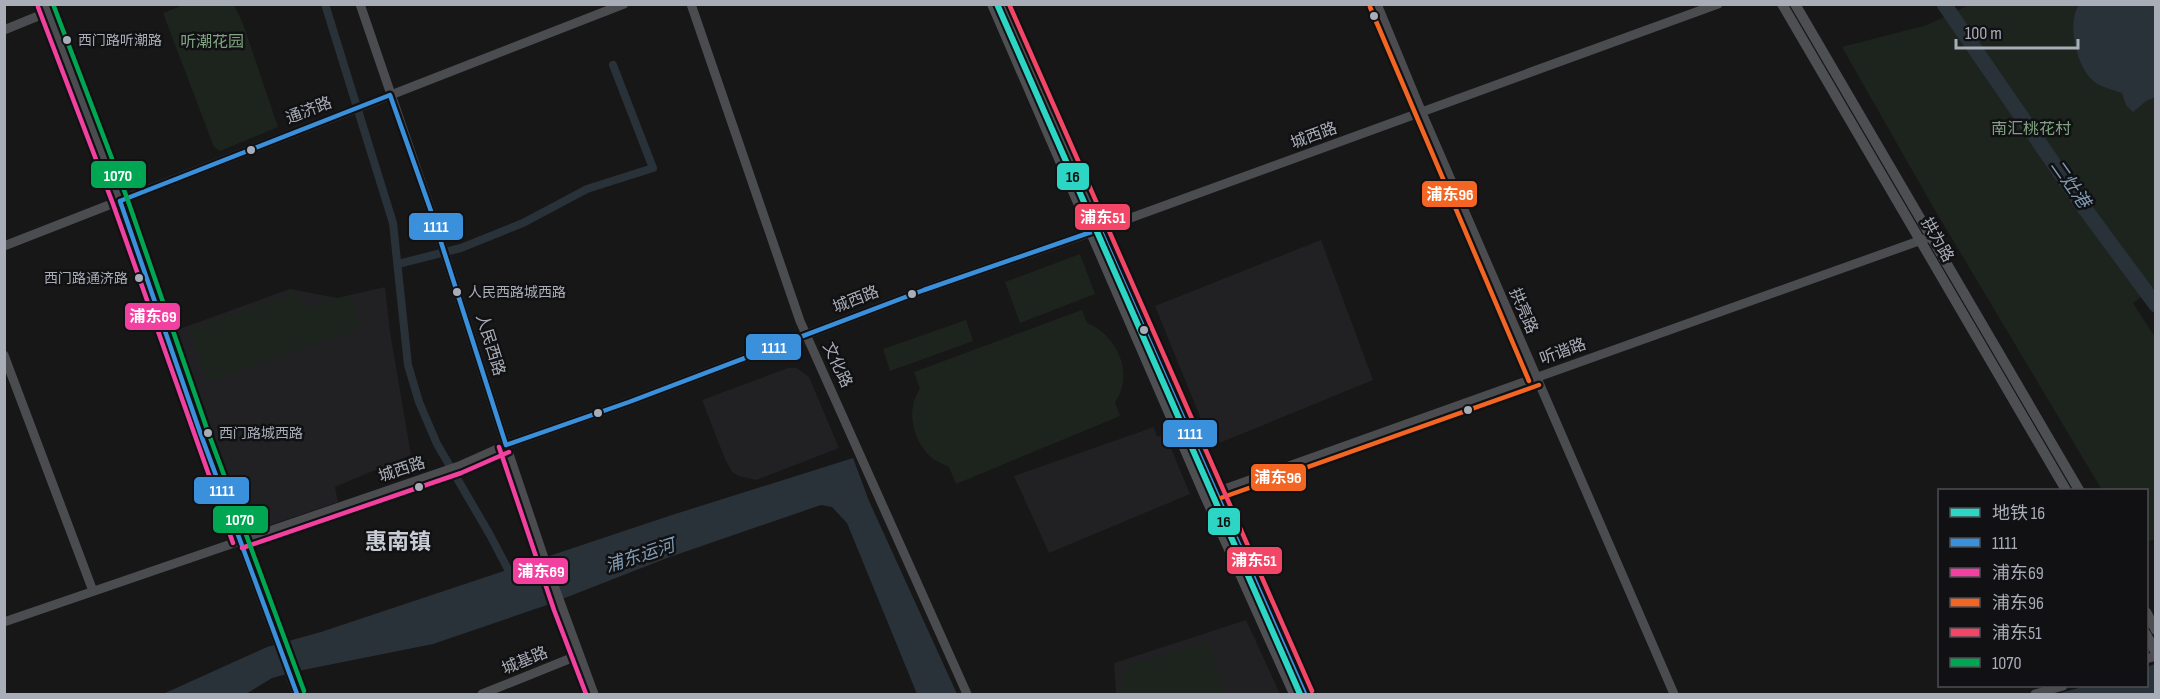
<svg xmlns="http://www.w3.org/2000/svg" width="2160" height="699" font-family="'Sofia Sans Condensed','Noto Sans SC',sans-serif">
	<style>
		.built { fill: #212123 }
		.green { fill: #1d241e }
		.water { fill: #2a3239 }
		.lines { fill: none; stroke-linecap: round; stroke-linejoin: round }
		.canal { stroke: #2a3239; stroke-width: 8 }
		.river { stroke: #2a3239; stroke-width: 15 }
		.minor { stroke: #4b4c50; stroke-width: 9 }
		.major { stroke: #4d4f52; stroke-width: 10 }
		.bus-1-casing { stroke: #111113; stroke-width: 9 }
		.bus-2-casing { stroke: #111113; stroke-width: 9 }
		.bus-3-casing { stroke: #111113; stroke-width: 9 }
		.bus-4-casing { stroke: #111113; stroke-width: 9 }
		.bus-5-casing { stroke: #111113; stroke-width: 9 }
		.bus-1 { stroke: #3a90db; stroke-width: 4.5 }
		.bus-2 { stroke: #f240a1; stroke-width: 4.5 }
		.bus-3 { stroke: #f26522; stroke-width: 4.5 }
		.bus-4 { stroke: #f34667; stroke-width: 4.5 }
		.bus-5 { stroke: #00a651; stroke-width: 4.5 }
		.metro-1-casing { stroke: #111113; stroke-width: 10 }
		.metro-1 { stroke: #2cd5c4; stroke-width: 6 }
		.bus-dot { fill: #a8adb8; stroke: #111113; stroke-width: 2 }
		.labels { text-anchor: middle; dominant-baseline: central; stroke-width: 5; stroke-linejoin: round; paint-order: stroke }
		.bus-label { font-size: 14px; fill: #a8adb8; stroke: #111113; text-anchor: start }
		.park-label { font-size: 16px; fill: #7fa381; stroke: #111113 }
		.street-label { font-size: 16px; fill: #a8adb8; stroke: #111113 }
		.water-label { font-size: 18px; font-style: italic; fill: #7f9bb3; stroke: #111113 }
		.district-label { font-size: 22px; font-weight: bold; fill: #c9ccd4; stroke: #111113 }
		.line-badge { stroke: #111113; stroke-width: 2 }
		.badge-label { font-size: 16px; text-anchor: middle; font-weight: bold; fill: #fff }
		.pale-badge-label { font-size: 16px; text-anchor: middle; font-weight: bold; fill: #111 }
	</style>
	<rect width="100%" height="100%" fill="#171717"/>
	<path class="built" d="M1321 240 1373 380 1212 446 1155 306Z
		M385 287 390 332 411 455 335 487 338 502 256 530 239 518 174 331 290 289 337 298Z
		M788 368H797L809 377 839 448 756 480 739 476 732 472 725 459 702 400Z
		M1154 427 1157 437 1165 434 1190 494 1049 553 1014 476Z
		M1246 620 1280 694H1116L1114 663Z"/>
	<path class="green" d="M186 4 234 5 243 24 278 127 220 151 214 147 163 13Z
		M1969 5H2155V287L2133 303 2155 337V539L2147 542 2146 490H2102L1932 205 1842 47 1927 25Z
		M1080 254 1095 294 1020 323 1005 282Z
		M295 293 306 307 351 295 360 329 209 381 190 329Z
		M1082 310 1087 323C1117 335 1135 374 1115 402L1120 416 956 484 949 467C944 464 937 462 932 458 913 442 905 410 920 389L914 372Z
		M966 320 973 341 890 371 883 349Z
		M1208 643 1226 694H1119L1124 674 1136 663Z"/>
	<path class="water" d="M2079 5H2155V97L2146 101 2133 112 2126 105 2122 93C2114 90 2104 88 2096 83 2077 71 2066 23 2079 5Z
		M853 458 869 501 957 694H917L847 523 832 507 821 505 667 558 547 605 433 644 298 671 272 678 246 694H163L267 647 321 632 672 515Z
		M2155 664V694H2057L2086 686H2146L2147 667Z"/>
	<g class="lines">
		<path class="canal" d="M325 4 393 223 408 365 419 402 437 444 490 535 512 577
			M398 264 461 248 523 223 587 189 653 168 613 65"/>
		<path class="river" d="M1944 4 2085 209 2156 305"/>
		<path class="minor" d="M45 4 120 201 201 435 297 694
			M360 4 432 214 506 445 545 561 594 694
			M691 4 800 321 967 694
			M1377 4 1422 113 1674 694
			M4 30 48 12
			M4 246 624 4
			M4 355 93 591
			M1205 496 1930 237
			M4 622 459 466 506 445 629 402 924 290 1092 232 1718 4
			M2146 659 2156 656
			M482 694 579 655
			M2035 694 2063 686"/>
		<path class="major" d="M992 4 1205 496 1294 694
			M1001 4 1305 694
			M1782 4 2066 490
			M1795 4 2079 490
			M2146 612 2156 630
			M2146 634 2156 653"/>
		<g class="bus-1-casing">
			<path id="bus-1" d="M390 95 432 214 506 445
				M120 201 201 435 297 694
				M120 201 390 95
				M506 445 629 402 924 290 1100 229 1305 694"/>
		</g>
		<g class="bus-2-casing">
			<path id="bus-2" d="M38 7 113 204 233 543
				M499 447 554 610 586 694
				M242 548 461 473 509 452"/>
		</g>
		<g class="bus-3-casing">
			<path id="bus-3" d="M1370 7 1529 381
				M1301 691 1215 500 1539 385"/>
		</g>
		<g class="bus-4-casing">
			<path id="bus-4" d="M1009 4 1312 691"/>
		</g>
		<g class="bus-5-casing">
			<path id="bus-5" d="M53 4 127 198 208 432 304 691"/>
		</g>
		<use href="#bus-1" class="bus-1"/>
		<use href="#bus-2" class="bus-2"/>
		<use href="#bus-3" class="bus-3"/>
		<use href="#bus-4" class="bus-4"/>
		<use href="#bus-5" class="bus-5"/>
		<g class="metro-1-casing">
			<path id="metro-1" d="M997 4 1300 694"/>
		</g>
		<use href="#metro-1" class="metro-1"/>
	</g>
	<g class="bus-dot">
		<circle cx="1374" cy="16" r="5"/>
		<circle cx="67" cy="40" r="5"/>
		<circle cx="251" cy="150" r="5"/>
		<circle cx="139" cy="278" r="5"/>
		<circle cx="457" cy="292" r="5"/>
		<circle cx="912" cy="294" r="5"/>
		<circle cx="1144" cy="330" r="5"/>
		<circle cx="1468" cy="410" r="5"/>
		<circle cx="598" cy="413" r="5"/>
		<circle cx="208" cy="433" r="5"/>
		<circle cx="419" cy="487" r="5"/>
	</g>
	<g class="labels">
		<g class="bus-label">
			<text x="78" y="40">西门路听潮路</text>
			<text x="128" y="278" text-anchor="end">西门路通济路</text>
			<text x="468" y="292">人民西路城西路</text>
			<text x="219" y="433">西门路城西路</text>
		</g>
		<g class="park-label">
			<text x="212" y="42">听潮花园</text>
			<text x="2031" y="129">南汇桃花村</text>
		</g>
		<g class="street-label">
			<text transform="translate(309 111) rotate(-21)">通济路</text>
			<text transform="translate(1314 136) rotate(-20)">城西路</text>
			<text transform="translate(1937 240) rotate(60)">拱为路</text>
			<text transform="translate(856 300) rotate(-21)">城西路</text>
			<text transform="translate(1523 311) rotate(67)">拱亮路</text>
			<text transform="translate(490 345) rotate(73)">人民西路</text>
			<text transform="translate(1563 352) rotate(-20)">听谐路</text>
			<text transform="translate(837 365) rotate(65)">文化路</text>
			<text transform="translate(402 470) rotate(-18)">城西路</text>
			<text transform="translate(525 661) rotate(-22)">城基路</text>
		</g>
		<g class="water-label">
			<text transform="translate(2070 184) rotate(55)">二灶港</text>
			<text transform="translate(640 556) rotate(-18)">浦东运河</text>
		</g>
		<g class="district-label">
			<text x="398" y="542">惠南镇</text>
		</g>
	</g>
	<g class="line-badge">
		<rect x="90" y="160" width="57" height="29" rx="6" fill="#00a651"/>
		<rect x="1056" y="162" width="34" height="29" rx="6" fill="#2cd5c4"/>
		<rect x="1421" y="180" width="57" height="28" rx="6" fill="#f26522"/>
		<rect x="1074" y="203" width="57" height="28" rx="6" fill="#f34667"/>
		<rect x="408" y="212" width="56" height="29" rx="6" fill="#3a90db"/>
		<rect x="124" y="302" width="57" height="29" rx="6" fill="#f240a1"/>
		<rect x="745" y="333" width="57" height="28" rx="6" fill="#3a90db"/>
		<rect x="1162" y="419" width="56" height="29" rx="6" fill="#3a90db"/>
		<rect x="1250" y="463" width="57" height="29" rx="6" fill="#f26522"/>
		<rect x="193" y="476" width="57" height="29" rx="6" fill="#3a90db"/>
		<rect x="212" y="505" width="57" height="29" rx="6" fill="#00a651"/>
		<rect x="1207" y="507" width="34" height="29" rx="6" fill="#2cd5c4"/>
		<rect x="1226" y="546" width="57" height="29" rx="6" fill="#f34667"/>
		<rect x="512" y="557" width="57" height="28" rx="6" fill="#f240a1"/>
	</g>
	<g class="badge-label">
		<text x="118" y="181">1070</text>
		<text x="1450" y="200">浦东96</text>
		<text x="1103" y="223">浦东51</text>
		<text x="436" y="232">1111</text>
		<text x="153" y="322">浦东69</text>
		<text x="774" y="353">1111</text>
		<text x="1190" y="439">1111</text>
		<text x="1278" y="483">浦东96</text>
		<text x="222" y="496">1111</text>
		<text x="240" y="525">1070</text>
		<text x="1254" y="566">浦东51</text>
		<text x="541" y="577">浦东69</text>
	</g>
	<g class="pale-badge-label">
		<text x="1073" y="182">16</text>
		<text x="1224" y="527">16</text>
	</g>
	<rect width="2160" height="699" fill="none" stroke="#a8adb8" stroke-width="12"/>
	<rect x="1938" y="489" width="210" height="198" fill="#111113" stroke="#4d4f55" stroke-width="1.5"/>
	<rect x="1950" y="508" width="30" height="9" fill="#2cd5c4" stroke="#4d4f55" stroke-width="1.5"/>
	<text x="1992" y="519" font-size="18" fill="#a8adb8">地铁 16</text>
	<rect x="1950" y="538" width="30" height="9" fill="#3a90db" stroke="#4d4f55" stroke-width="1.5"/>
	<text x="1992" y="549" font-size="18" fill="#a8adb8">1111</text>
	<rect x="1950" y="568" width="30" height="9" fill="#f240a1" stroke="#4d4f55" stroke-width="1.5"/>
	<text x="1992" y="579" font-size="18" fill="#a8adb8">浦东69</text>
	<rect x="1950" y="598" width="30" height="9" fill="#f26522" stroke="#4d4f55" stroke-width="1.5"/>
	<text x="1992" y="609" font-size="18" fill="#a8adb8">浦东96</text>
	<rect x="1950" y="628" width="30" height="9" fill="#f34667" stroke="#4d4f55" stroke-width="1.5"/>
	<text x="1992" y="639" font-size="18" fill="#a8adb8">浦东51</text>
	<rect x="1950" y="658" width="30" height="9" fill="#00a651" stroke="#4d4f55" stroke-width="1.5"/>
	<text x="1992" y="669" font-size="18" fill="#a8adb8">1070</text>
	<path d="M1956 39v9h122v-9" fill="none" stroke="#a8adb8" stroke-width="3"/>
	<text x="1965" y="39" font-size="18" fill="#a8adb8" stroke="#111113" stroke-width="4.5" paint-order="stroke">100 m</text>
</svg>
